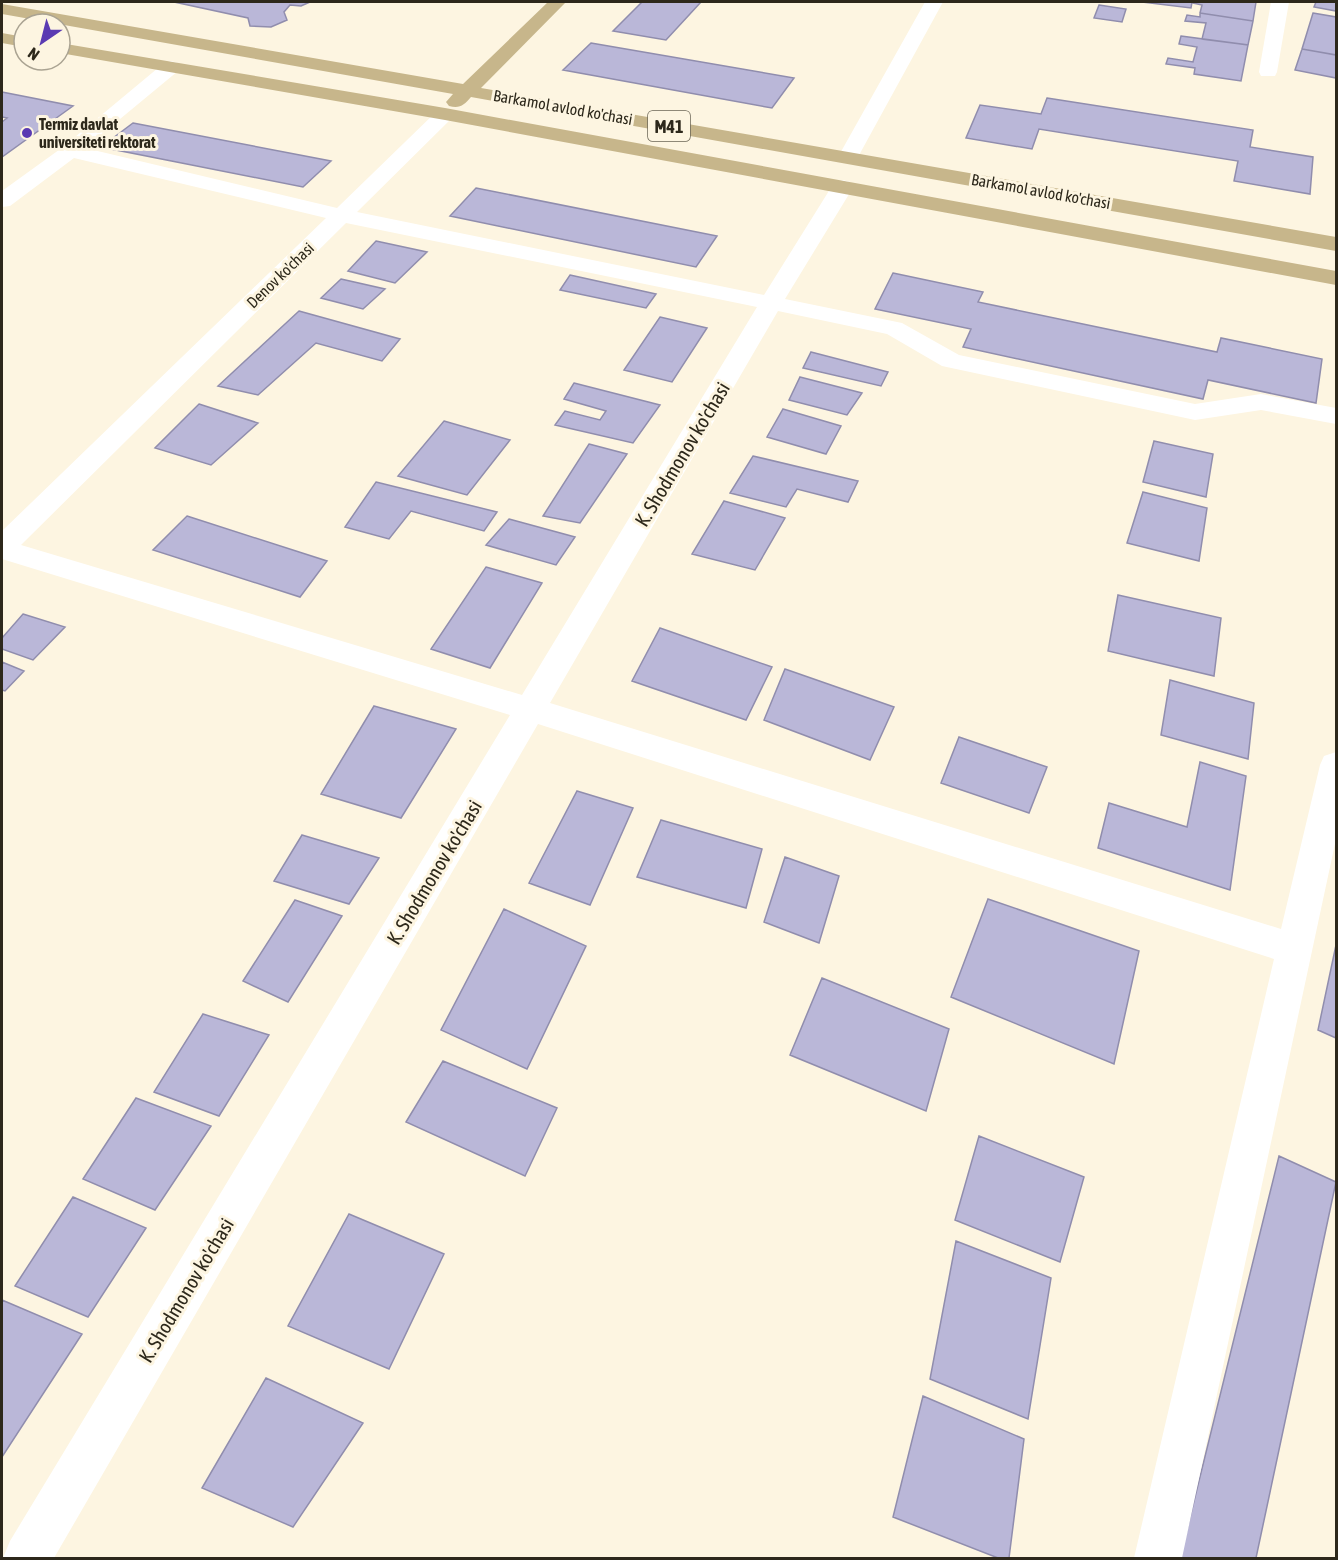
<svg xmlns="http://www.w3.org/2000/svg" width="1338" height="1560" font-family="'Asap Condensed',sans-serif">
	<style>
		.building { fill: #bab7d8; stroke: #908dad; stroke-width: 1.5 }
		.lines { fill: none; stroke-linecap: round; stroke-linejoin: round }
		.minor { fill: #fff; fill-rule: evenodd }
		.major { fill: #c7b68b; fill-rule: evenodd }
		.poi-dot { fill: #5a3ab2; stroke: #fdf5e1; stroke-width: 2 }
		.labels { text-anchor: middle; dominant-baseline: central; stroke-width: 6; stroke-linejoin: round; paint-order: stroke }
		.far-street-label { font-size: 16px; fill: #2d281b; stroke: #fdf5e1 }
		.far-poi-label { font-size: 16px; font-weight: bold; fill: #2d281b; stroke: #fdf5e1; text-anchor: start }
		.shield { fill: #fdf5e1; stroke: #6b6656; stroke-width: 1.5 }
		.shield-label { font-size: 18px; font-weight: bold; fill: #2d281b }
		.street-label { font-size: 20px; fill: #2d281b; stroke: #fdf5e1 }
	</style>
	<rect width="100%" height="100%" fill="#fdf5e1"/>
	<path class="building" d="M174 2H310L301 6 290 5 284 12 287 20 271 27 250 26 248 18Z
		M642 2H701L666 40 613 31Z
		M1142 2H1192L1191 8Z
		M1194 2H1256L1253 21 1200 13 1202 5 1193 3Z
		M1316 2H1336V11L1314 7Z
		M1099 5 1126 9 1122 22 1094 18Z
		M1200 13 1253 21 1248 45 1202 39 1206 23 1185 21 1187 15 1200 17Z
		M1313 13 1336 17V55L1302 49Z
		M1181 36 1248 45 1241 81 1194 74 1195 68 1166 64 1168 58 1193 62 1197 47 1179 44Z
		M591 43 794 78 772 108 563 70Z
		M1302 49 1336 55V78L1295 70Z
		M2 92 73 106 2 157V122L7 118 2 117Z
		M1047 98 1253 130 1250 147 1313 157 1310 194 1234 181 1238 161 1039 129 1032 149 966 138 980 105 1041 114Z
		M133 123 331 161 303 187 101 147Z
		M476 188 717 236 696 267 450 216Z
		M376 241 427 252 395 283 348 271Z
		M893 273 983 292 978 302 1217 352 1221 338 1322 359 1316 403 1208 380 1203 399 963 347 971 329 875 309Z
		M570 275 656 294 646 308 560 290Z
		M341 279 385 289 363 309 321 298Z
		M299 311 400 339 382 361 316 343 258 395 218 386Z
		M660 317 707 328 672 382 624 370Z
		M811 352 888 372 881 386 803 368Z
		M800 377 862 393 847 415 789 400Z
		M574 383 660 405 633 443 555 425 565 411 600 420 606 411 564 399Z
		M199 404 258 423 211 465 155 448Z
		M783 409 841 426 826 454 767 437Z
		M444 421 510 440 467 495 398 476Z
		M1154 441 1213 454 1206 497 1143 482Z
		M589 444 627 454 580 523 543 516Z
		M753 456 858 481 848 502 797 489 786 507 730 493Z
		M376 482 497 512 484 531 411 511 389 539 345 527Z
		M1143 492 1207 508 1199 561 1127 543Z
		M724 501 785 518 755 570 692 554Z
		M187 516 327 561 300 597 153 550Z
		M509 519 575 537 556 565 486 545Z
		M486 567 542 583 490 668 431 649Z
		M1118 595 1221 618 1214 676 1108 651Z
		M23 614 65 627 33 660 2 649V638Z
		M660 628 772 667 746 720 632 681Z
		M2 662 24 671 5 691 2 690Z
		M785 669 894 707 870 760 764 720Z
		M1170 680 1254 703 1248 759 1161 735Z
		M374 706 456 729 401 818 321 794Z
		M959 737 1047 767 1029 813 941 783Z
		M1200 762 1246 776 1230 890 1098 848 1109 803 1187 827Z
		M577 791 633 808 590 905 529 883Z
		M661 820 762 849 746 908 637 877Z
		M302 835 379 858 349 904 274 881Z
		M785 857 839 876 819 943 764 922Z
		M988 899 1139 951 1114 1064 951 997Z
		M295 900 342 916 288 1002 243 981Z
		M504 909 586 946 527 1069 441 1030Z
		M1336 945V1038L1318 1030Z
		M822 978 949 1029 926 1111 790 1055Z
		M203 1014 269 1035 219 1116 154 1092Z
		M443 1061 557 1108 525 1176 406 1122Z
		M136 1098 211 1126 155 1210 83 1179Z
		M979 1136 1084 1177 1060 1262 955 1220Z
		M1279 1156 1336 1182 1256 1558H1180Z
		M73 1197 146 1228 88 1317 15 1286Z
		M349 1214 444 1254 389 1369 288 1326Z
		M956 1241 1051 1278 1028 1419 930 1379Z
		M2 1300 82 1334 2 1457Z
		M266 1378 363 1423 293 1527 202 1488Z
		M923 1396 1024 1439 1009 1558H998L893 1517Z"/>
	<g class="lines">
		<path class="minor" d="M925 2H943L858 157 855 161H841L838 157Z
			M1271 2H1289L1277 72 1275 76H1261L1259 72Z
			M171 61 178 63 180 67 178 71 85 148 337 208 438 110H452L455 114 452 118 357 212 764 295 832 186 836 182 843 180 850 182 854 186 785 299 902 323 959 355 1195 404 1261 394 1336 408V424L1261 410 1195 420 942 366 887 334 778 311 550 703 1281 929 1320 765 1324 756 1336 752V839L1182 1558H1134L1274 959 538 724 54 1558H3L10 1541 510 715 2 559V531L326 218 74 158 10 206 2 207V191L63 147 164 63ZM346 223 757 307 522 695 21 545Z"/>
		<path class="major" d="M548 2H566L481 88 1336 237V251L471 97C464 105 460 109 449 106L446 102 453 94 2 14V4L463 84Z
			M2 33 24 37V47L2 43Z
			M60 43 445 108 1336 271V285L445 120 60 53Z"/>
	</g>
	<circle class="poi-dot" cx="27" cy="133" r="6"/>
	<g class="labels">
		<g class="far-street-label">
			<text transform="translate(563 107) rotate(10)">Barkamol avlod ko'chasi</text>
			<text transform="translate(1041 191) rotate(10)">Barkamol avlod ko'chasi</text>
			<text transform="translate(280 275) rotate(-44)">Denov ko'chasi</text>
		</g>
		<g class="far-poi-label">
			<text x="39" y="124">Termiz davlat<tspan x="39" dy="18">universiteti rektorat</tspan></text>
		</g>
		<rect class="shield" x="648" y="111" width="42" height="30" rx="4.5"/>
		<g class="shield-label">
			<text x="669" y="126">M41</text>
		</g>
		<g class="street-label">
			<text transform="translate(682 454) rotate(-59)">K. Shodmonov ko'chasi</text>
			<text transform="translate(434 872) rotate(-59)">K. Shodmonov ko'chasi</text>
			<text transform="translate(186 1290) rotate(-59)">K. Shodmonov ko'chasi</text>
		</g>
	</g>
	<rect width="1338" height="1560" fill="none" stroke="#2d281b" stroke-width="6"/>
	<g transform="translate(42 42) rotate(215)"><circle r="28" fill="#fdf5e1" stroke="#aaa392" stroke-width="1.5"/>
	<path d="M0-4.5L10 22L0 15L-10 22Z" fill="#5a3ab2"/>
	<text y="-9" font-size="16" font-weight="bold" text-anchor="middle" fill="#2d281b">N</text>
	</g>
</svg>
